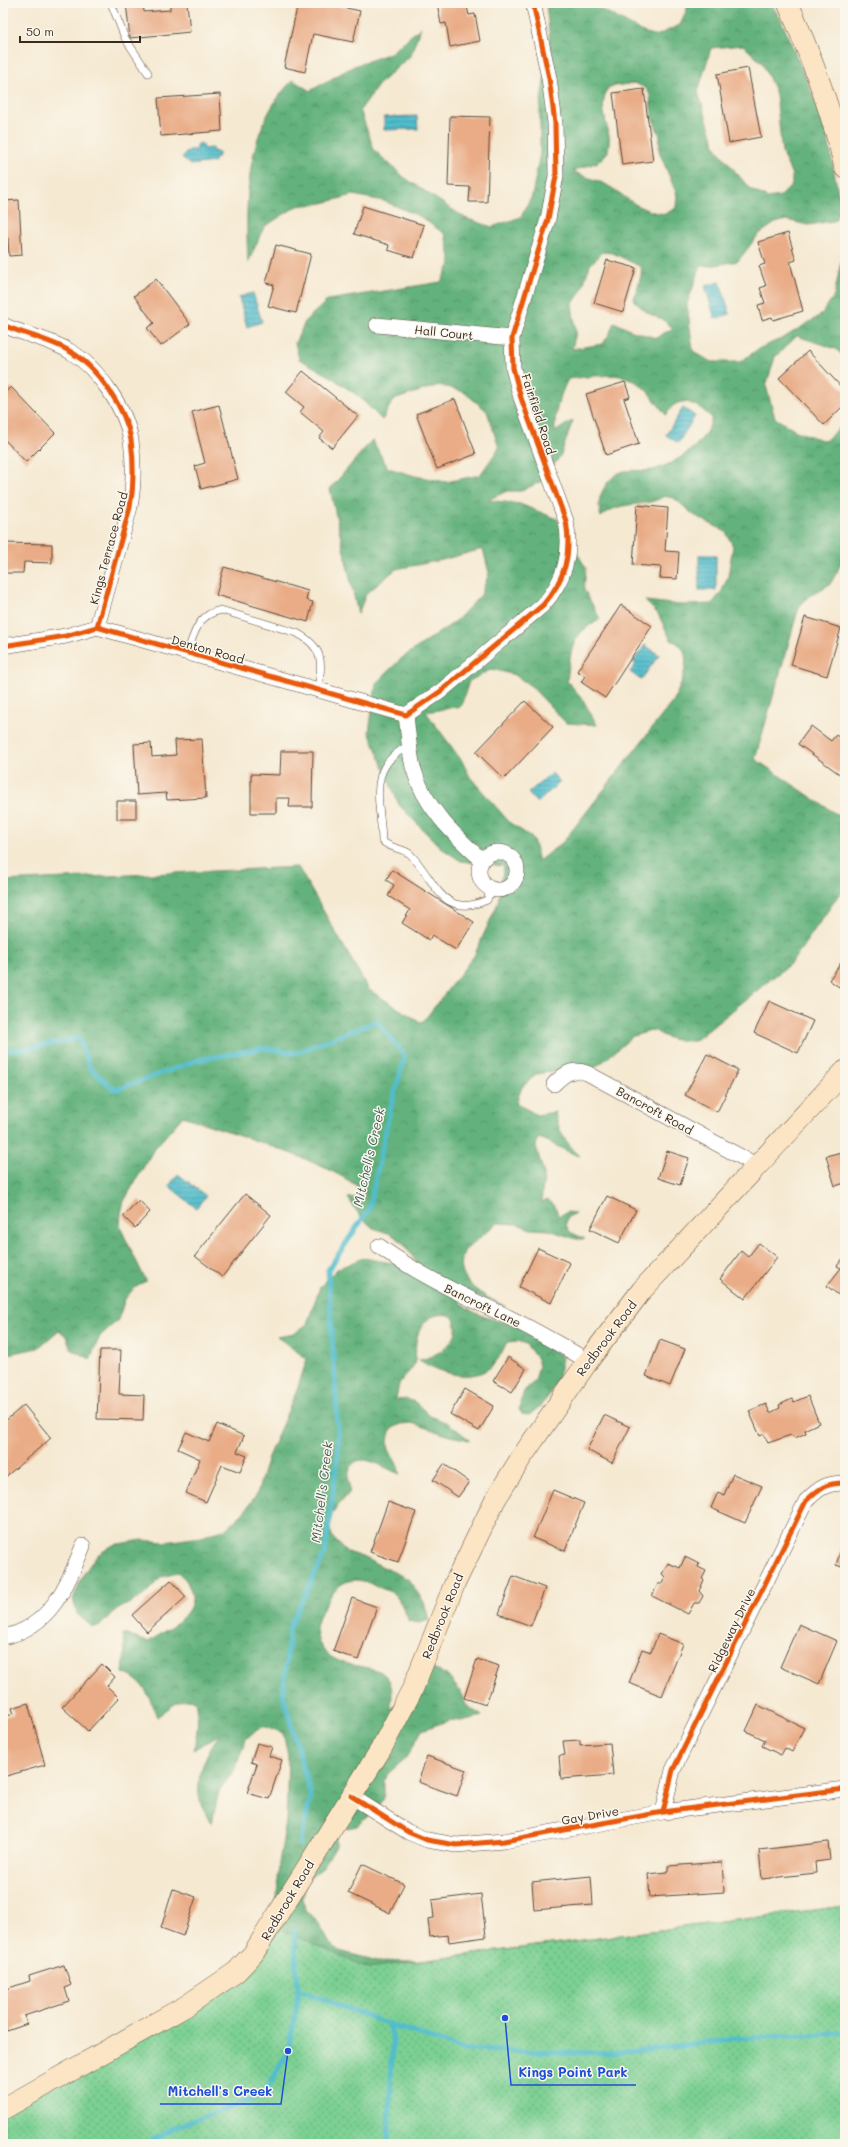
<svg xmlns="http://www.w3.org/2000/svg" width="848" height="2147" font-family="Mali,sans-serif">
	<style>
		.forest { fill: url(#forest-crowns); stroke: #506e4e; fill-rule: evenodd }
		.park { fill: url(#park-dots); stroke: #5b7d58 }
		.water { fill: url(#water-rules); stroke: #467475 }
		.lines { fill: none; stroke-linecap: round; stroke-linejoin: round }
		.stream { stroke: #51bdcc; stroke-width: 5 }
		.building { fill: #e9ac86 }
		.service-casing { stroke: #574739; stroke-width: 8 }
		.minor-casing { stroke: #574739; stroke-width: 16 }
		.secondary-casing { stroke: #574739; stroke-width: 22 }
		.service { stroke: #fff; stroke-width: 7 }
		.minor { stroke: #fff; stroke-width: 15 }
		.secondary { stroke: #fce5c4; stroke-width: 21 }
		.cycleway-casing { stroke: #fbf7ec; stroke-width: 8 }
		.cycleway { stroke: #e8590c; stroke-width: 5 }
		.labels { text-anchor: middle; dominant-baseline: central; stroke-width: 3; stroke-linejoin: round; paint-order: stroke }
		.street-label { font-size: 12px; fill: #3b2a1e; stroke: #fbf7ec }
		.water-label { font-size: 13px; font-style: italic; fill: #435d5b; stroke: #fbf7ec }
		.leader { fill: none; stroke: #1d4ed8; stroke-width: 1.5 }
		.callout-dot { fill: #1d4ed8; stroke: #fbf7ec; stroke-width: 1.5 }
		.callout-label { font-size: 13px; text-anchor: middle; font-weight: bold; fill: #1d4ed8; stroke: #fbf7ec; stroke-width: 3; stroke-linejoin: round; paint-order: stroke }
	</style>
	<defs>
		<pattern id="forest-crowns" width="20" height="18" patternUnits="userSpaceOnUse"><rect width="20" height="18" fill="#64b27d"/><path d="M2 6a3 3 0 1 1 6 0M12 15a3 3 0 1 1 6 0" fill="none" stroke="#549166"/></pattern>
		<pattern id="park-dots" width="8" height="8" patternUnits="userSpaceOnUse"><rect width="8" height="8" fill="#7bd093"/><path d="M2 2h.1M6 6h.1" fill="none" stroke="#66a977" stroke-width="1.8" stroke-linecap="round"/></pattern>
		<pattern id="water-rules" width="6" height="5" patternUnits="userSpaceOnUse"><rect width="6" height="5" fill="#51bdcc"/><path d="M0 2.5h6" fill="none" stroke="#449aa5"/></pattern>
	</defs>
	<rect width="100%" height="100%" fill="#fbf7ec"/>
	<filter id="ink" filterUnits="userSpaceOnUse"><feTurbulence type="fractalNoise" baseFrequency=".025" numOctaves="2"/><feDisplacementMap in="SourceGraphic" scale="8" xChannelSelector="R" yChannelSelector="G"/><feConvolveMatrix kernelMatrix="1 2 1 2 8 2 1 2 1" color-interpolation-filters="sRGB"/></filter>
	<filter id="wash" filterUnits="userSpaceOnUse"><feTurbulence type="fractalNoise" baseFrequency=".012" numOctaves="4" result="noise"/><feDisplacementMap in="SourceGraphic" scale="16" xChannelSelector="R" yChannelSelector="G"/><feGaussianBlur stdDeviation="0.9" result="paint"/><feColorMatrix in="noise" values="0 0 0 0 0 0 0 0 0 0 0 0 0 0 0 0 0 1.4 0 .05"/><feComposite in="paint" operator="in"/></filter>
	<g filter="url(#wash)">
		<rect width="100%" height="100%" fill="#f5e9d2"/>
		<path class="forest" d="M546 3H590L643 32 656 36 680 25 687 10V3H771L781 20 826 126 841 210 834 221 808 225 786 220 775 223 758 235 738 261 710 266 701 265 687 304 693 351 711 362H740L758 349 785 337 821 315 834 296 845 242V358L836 349 797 336 775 357 766 386 775 418 796 431 825 441 845 423V553L837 572 830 584 808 597 799 607 755 759 845 820V886L792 962 695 1041C678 1041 668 1040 654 1030L633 1036 605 1060 587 1073 571 1068 537 1074 522 1087 516 1103 537 1115 555 1112C558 1131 566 1143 580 1156 565 1152 553 1142 538 1138L536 1147 544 1174 541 1204 546 1200C554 1202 557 1209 558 1216L568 1212 575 1213 567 1218 566 1225 570 1232 585 1239H576L549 1230 531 1229 517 1224 497 1223 464 1251C463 1257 460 1264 462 1270 466 1289 490 1298 506 1307L481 1298 455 1292C464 1317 499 1319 521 1328 536 1334 550 1346 562 1357 558 1383 550 1400 529 1415L522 1414 519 1409 524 1391 535 1381 539 1366 537 1359 526 1344 518 1341 507 1342C503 1349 500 1358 494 1364 474 1385 440 1373 419 1360 438 1357 467 1337 452 1316 432 1310 419 1323 416 1342 415 1348 416 1355 415 1361 413 1371 403 1376 399 1384 398 1389 397 1395 396 1400L406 1399 415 1402 430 1416 448 1423 470 1440 450 1436 412 1423 401 1424 391 1429C382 1454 396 1453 400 1474 387 1470 355 1446 349 1472 347 1479 351 1486 349 1493L332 1513 330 1530 333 1538 347 1552 365 1558 408 1579 424 1602 429 1620 419 1623 409 1621C405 1612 401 1601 394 1594 390 1591 383 1589 378 1587 353 1574 340 1579 326 1603 322 1610 317 1620 316 1628 316 1637 320 1647 326 1653 354 1678 402 1652 390 1710L426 1673 433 1669 447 1675 459 1690 466 1705 482 1716 461 1721 450 1720 422 1730 408 1756 391 1771 384 1781V1798L380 1805 357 1826 336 1830V1846L332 1853 321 1869 310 1878 305 1886 303 1898 305 1911 317 1920 330 1944 339 1951 378 1961 413 1962 845 1906V2144H3L236 1972 277 1898 279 1863 286 1822 288 1755 283 1733 266 1726 257 1729 246 1739 235 1769 219 1791 212 1823C209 1817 204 1811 201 1804 193 1781 206 1752 220 1734L193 1750C198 1735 199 1717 195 1701 183 1694 167 1710 157 1717 149 1696 145 1681 123 1673L125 1649 123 1634 148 1642C167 1630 203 1612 189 1586 186 1579 183 1576 177 1573L162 1577 143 1596 113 1612 100 1626 92 1627 77 1614 73 1599 83 1575 96 1556 113 1545 142 1540 165 1542 201 1537 226 1529 243 1513 257 1494 268 1457 297 1390 307 1359 277 1337 294 1334 307 1324 320 1287 337 1269 363 1258 393 1263H417L402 1242 391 1234 373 1228 360 1216 348 1198 366 1197C356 1169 215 1128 183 1116L154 1149 124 1201 121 1213 120 1227 146 1281 133 1289 125 1299 118 1320 100 1336 90 1359 71 1349 66 1336 59 1330 38 1348 3 1355V881L298 867 369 990 422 1023 474 956 498 903 504 866 461 861 441 848 399 805 369 732 376 683 402 658 456 621 481 595 489 573 483 549 442 560 396 569 366 594 358 614 330 489 372 440 388 468 415 476 446 482 480 475 499 448 487 411 464 392 439 385 393 400 382 420 358 396 330 376 299 359 295 343 306 320 328 300 441 282 451 262 445 234 419 216 384 201 353 195 323 203 297 206 264 227 248 263C245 200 245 127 293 80L310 91 354 66 391 53 421 27 410 56 380 83 360 110 374 150 405 178 465 218 492 227 521 217 532 196 540 153V108L550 42ZM743 45 763 64 776 94 782 153 792 175V185L781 196 767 198 749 188 716 148 698 92 711 48ZM634 83 646 88 650 95 652 117 660 136 659 151 677 195 676 208 665 214C634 210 629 197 605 184 595 179 583 177 573 171L598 162 608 152C608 147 610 141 609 136 606 119 598 103 609 87ZM603 252 613 253 641 267C643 280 635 288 634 301L648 313 664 320 673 328 656 338 632 331 614 322 610 333 603 344 572 349 576 332 572 305 581 291 590 265ZM594 376C603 376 616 374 625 377 644 382 655 401 666 415 668 413 671 407 674 405 687 396 703 409 712 418 706 444 677 463 653 470 644 472 634 469 625 471 612 473 599 491 599 505 599 508 600 513 601 517 622 498 646 509 664 496L674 498 694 515 726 532 733 546 728 576 722 591 712 604 681 605 645 601 658 614 671 640C697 649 682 682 674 700L563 842 537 862V849L531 837 510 823 470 777 462 761 426 712 461 706 469 681 492 669 515 675 531 686 566 723 597 725 582 698 567 681C571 650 570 635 600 619L584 589 586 568 557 519 520 504 488 500 507 491H521L542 481 561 455 573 420 555 432C554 413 559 397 568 379Z"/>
		<path class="park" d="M845 1906V2144H3V2109L186 2006 272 1926 368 1968Z"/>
		<path class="water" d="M417 116 418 129 384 130V117Z
			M200 143 203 145 204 149 212 148 213 151 219 153V156L214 159V162L190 165 183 159V156L189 150H197V145Z
			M720 282 730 314 715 319 705 286Z
			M253 293 262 322 247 327 239 297Z
			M683 408 695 416 678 443 666 435Z
			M699 555H716V590H699Z
			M645 645 659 655 641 680 630 672 636 664 633 662Z
			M552 773 560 782 537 803 528 793Z
			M178 1174 206 1196 196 1208 169 1186Z"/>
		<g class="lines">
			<path class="stream" d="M3 1050 26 1049 79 1038 90 1068 115 1090 198 1060 264 1048 295 1053 377 1021 405 1056 391 1106 369 1209 328 1270 339 1446 325 1553 290 1626 283 1695 311 1795 300 1844
				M298 1990 389 2024 393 2039 388 2144
				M389 2024 464 2050 617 2053 731 2039 845 2033
				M147 2144 175 2127 264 2095 288 2051 296 2013 298 1990 294 1930"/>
		</g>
		<g id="blocks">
			<path class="building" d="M126 3H143L144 12 170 10V3H187L190 32 130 38Z
				M298 3H324L360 11 353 42 313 34 305 72 284 67Z
				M437 3H466L469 15 475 14 480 41 450 47 446 23 441 24Z
				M638 3H654L652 8Z
				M748 68 761 137 729 143 717 74Z
				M644 89 653 161 622 165 613 93Z
				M220 94 222 131 161 136 158 98Z
				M450 116 490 117 487 202H469L470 187 448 186Z
				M19 200 22 255 9 256 8 238H3V201Z
				M363 206 424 225 414 258 388 250 389 245 354 234Z
				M788 233 796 260 790 262 803 311 773 320 772 317 762 320 758 305 765 303 760 288 766 286 759 266 765 264 758 242Z
				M276 245 311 254 296 313 268 306 274 285 266 283Z
				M607 260 636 268 623 312 594 303Z
				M156 279 190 324 161 346 147 328 154 323 134 296Z
				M808 351 845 391V404L824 425 779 378Z
				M303 371 358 416 332 448 319 438 324 432 300 412 304 407 286 392Z
				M625 382 630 397 624 399 639 444 606 455 586 394Z
				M11 387 55 433 26 462 3 438V394Z
				M455 399 476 454 437 469 416 414Z
				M219 405 238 479 201 489 195 466 205 463 192 412Z
				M637 505 668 508 665 551 679 552 677 579 660 578 661 567 633 565Z
				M3 543 52 544V563L24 562 23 573H3Z
				M224 567 308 591 306 600 313 602 308 622 216 595Z
				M621 605 652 626 605 698 581 682 585 676 577 671Z
				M805 617 841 628 827 676 791 665Z
				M525 701 553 727 504 779 476 752Z
				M811 726 831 741 836 735 845 742V778L798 744Z
				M202 739 206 798 167 800 166 793 137 795 134 744 151 743 152 757 176 755 175 740Z
				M281 751H313L312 807H289L290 798H276V813H251V774L280 775Z
				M117 801H136V819H117Z
				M392 870 474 922 456 950 432 935 429 940 402 923 410 910 388 896 394 885 386 880Z
				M845 957V991L829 980Z
				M769 1001 813 1021 798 1053 754 1033Z
				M707 1054 738 1070 717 1112 685 1095Z
				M667 1151 689 1158 680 1185 658 1178Z
				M845 1151V1183L835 1186 826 1156Z
				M245 1194 271 1215 222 1277 195 1256Z
				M607 1196 636 1210 619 1243 590 1229Z
				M139 1200 150 1212 135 1228 123 1216Z
				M759 1243 777 1257 745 1299 720 1279 741 1251 748 1257Z
				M538 1248 570 1263 551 1303 519 1287Z
				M845 1256V1300L827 1286 841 1268 837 1266Z
				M660 1340 685 1349 670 1386 646 1376Z
				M100 1350H121L119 1394 144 1395 143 1420 97 1419Z
				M508 1357 526 1369 512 1392 493 1381Z
				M465 1389 494 1406 479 1431 450 1414Z
				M808 1396 819 1423 806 1429 805 1430 806 1433 795 1438 791 1435 768 1443 764 1434 760 1436 749 1411 766 1404 770 1413 780 1408 779 1405 792 1399 794 1402Z
				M24 1405 51 1438 3 1479V1423Z
				M604 1415 630 1427 612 1463 587 1450Z
				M217 1424 244 1436 237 1452 247 1456 240 1472 222 1465 206 1502 186 1493 200 1459 178 1449 186 1432 209 1442Z
				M444 1464 469 1482 458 1497 433 1480Z
				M733 1474 762 1486 745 1523 711 1508 718 1492 724 1495Z
				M553 1490 584 1503 565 1551 533 1538Z
				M388 1502 416 1512 398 1562 370 1552Z
				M845 1537V1568L836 1565Z
				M685 1557 699 1564 698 1567 706 1571 702 1579 704 1580 699 1591 703 1596 699 1603H694L688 1614 652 1596 658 1584H661L665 1577 662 1574 668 1563 680 1568Z
				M513 1576 545 1588 531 1626 499 1614Z
				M171 1580 186 1597 147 1632 132 1615Z
				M352 1598 377 1607 358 1660 333 1651Z
				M799 1624 837 1641 819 1684 780 1667Z
				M658 1634 683 1644 662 1696 629 1683 642 1649 651 1652Z
				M477 1659 499 1666 486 1705 464 1698Z
				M102 1664 115 1677 107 1686 119 1698 88 1731 62 1707Z
				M28 1703 45 1765 3 1777V1717L14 1714 12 1708Z
				M758 1705 804 1728 792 1752 785 1748 781 1755 762 1746 765 1740 746 1731Z
				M580 1740V1745L610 1743 613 1775 561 1779 559 1756 565 1755 563 1741Z
				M257 1743 272 1747 269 1756 282 1760 269 1799 247 1793 257 1764 251 1762Z
				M427 1756 466 1770 457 1796 418 1782Z
				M828 1842 830 1860 815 1862 816 1873 762 1879 759 1850Z
				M722 1862 724 1892 650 1897 648 1874 668 1872V1866Z
				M362 1864 404 1884 390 1913 348 1893Z
				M591 1876 593 1905 534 1910 532 1882Z
				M173 1889 196 1897 183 1936 161 1928Z
				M481 1894 486 1937 449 1942 448 1935 430 1937 428 1919 434 1918 432 1900Z
				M64 1965 71 1985 65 1988 69 2001 24 2016 27 2024 7 2031 3 2019V1990L30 1981 29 1976Z"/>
		</g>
	</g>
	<g filter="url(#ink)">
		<use href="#blocks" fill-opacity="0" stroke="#574739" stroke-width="1"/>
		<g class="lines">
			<g class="service-casing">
				<path id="service" d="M111 3 125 38 148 73
					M187 653C195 632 197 615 221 610L297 633C325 648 322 663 318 690
					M410 745C365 767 381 801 382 841 391 849 403 848 410 854 436 880 441 920 487 900L491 889"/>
			</g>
			<g class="minor-casing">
				<path id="minor" d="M3 325C25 335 50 339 71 352 98 368 126 409 131 440 134 462 134 485 130 507L97 627
					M377 325 512 338
					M3 646 66 636 97 627 406 715
					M406 715 441 691 543 605C565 580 572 554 566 521L521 398 513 368 512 338 548 219 556 176 555 123 549 78 533 3
					M406 715C408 732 409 750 413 767 424 807 453 834 482 860
					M479 871a19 19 0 1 1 38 0a19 19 0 1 1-38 0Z
					M554 1084C565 1073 572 1068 587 1073L756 1165
					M379 1246C420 1276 465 1296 510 1318 537 1331 562 1346 588 1361
					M3 1637C50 1628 67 1586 83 1546
					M351 1796 408 1832 427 1840 456 1845 504 1841 663 1812 845 1789
					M663 1812 673 1770 806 1501C819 1488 826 1483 845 1483"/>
			</g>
			<g class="secondary-casing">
				<path id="secondary" d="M788 3C811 56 832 111 845 168
					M3 2109 186 2006 236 1972 253 1954 381 1749 413 1688 455 1583 495 1500 521 1458 588 1361 642 1290 845 1071"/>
			</g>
			<use href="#service" class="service"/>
			<use href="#minor" class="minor"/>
			<use href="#secondary" class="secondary"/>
			<g class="cycleway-casing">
				<path id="cycleway" d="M3 325C25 335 50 339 71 352 98 368 126 409 131 440 134 462 134 485 130 507L97 627
					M3 646 66 636 97 627 406 715 441 691 543 605C565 580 572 554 566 521L521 398 513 368 512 338 548 219 556 176 555 123 549 78 533 3
					M351 1796 408 1832 427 1840 456 1845 504 1841 663 1812 845 1789
					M663 1812 673 1770 806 1501C819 1488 826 1483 845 1483"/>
			</g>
			<use href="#cycleway" class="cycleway"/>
		</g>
	</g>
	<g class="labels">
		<g class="street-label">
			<text transform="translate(444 332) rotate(6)">Hall Court</text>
			<text transform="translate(539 414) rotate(72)">Fairfield Road</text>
			<text transform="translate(108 548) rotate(-75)">Kings Terrace Road</text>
			<text transform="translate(208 649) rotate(16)">Denton Road</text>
			<text transform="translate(655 1110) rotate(29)">Bancroft Road</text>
			<text transform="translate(483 1305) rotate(26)">Bancroft Lane</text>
			<text transform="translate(606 1338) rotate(-53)">Redbrook Road</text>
			<text transform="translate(442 1616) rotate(-68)">Redbrook Road</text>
			<text transform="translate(731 1630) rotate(-64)">Ridgeway Drive</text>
			<text transform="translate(590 1815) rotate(-10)">Gay Drive</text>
			<text transform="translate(287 1900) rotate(-59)">Redbrook Road</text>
		</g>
		<g class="water-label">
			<text transform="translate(368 1157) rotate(-77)">Mitchell's Creek</text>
			<text transform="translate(321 1492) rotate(-83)">Mitchell's Creek</text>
		</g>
	</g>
	<path class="leader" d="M505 2018L511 2085H636M288 2051L281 2104H160"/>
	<g class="callout-dot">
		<circle cx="505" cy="2018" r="4"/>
		<circle cx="288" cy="2051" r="4"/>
	</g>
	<g class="callout-label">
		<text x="573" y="2077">Kings Point Park</text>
		<text x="220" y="2096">Mitchell's Creek</text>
	</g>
	<rect width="848" height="2147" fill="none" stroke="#fbf7ec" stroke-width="16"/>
	<path d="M20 36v6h120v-6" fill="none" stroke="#3b2a1e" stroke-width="2"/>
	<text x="26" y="36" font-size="12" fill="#3b2a1e" stroke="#fbf7ec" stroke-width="3" paint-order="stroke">50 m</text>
</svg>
